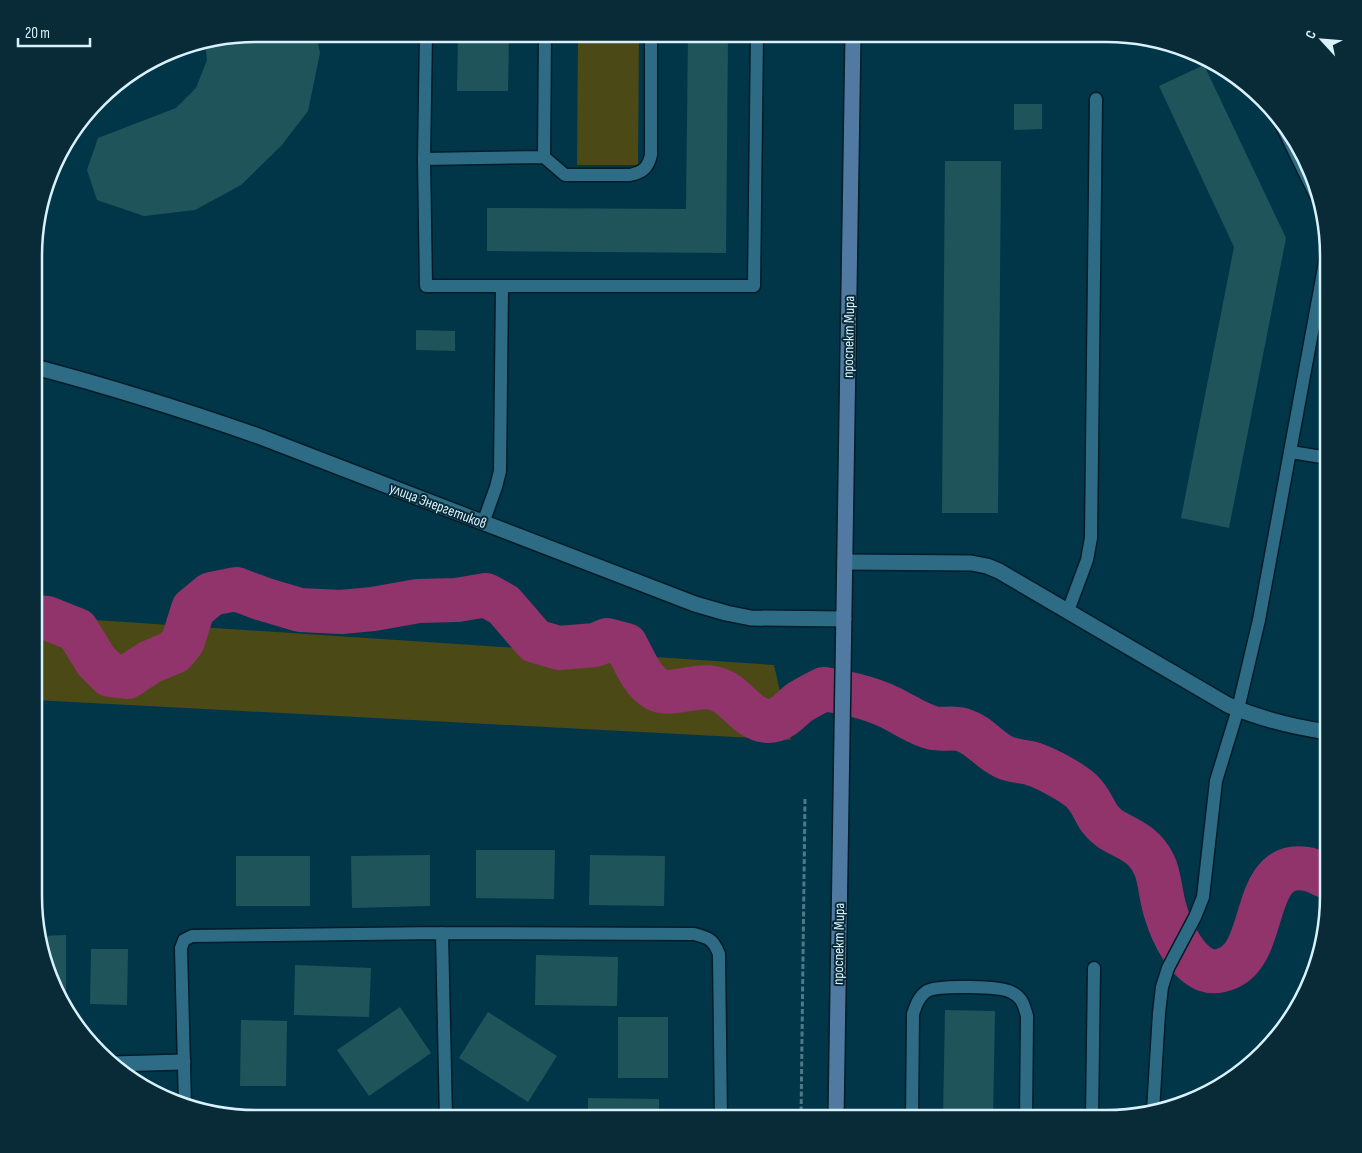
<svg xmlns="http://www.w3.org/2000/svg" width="1362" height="1153" font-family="'Sofia Sans Condensed',sans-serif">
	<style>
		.green { fill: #4b4916 }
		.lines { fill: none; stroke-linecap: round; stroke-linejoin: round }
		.river { stroke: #91346c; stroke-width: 44 }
		.building { fill: #20545b }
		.lane-casing { stroke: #001c28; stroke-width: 15 }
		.street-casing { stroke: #001c28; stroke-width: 18 }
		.secondary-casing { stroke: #001c28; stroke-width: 18 }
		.path { stroke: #4e7989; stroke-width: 3; stroke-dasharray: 5 2.5; stroke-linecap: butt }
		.lane { stroke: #2e6c85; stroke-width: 12 }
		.street { stroke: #2e6c85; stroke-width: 15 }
		.secondary { stroke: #507aa2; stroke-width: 15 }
		.labels { text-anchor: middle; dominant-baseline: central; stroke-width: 4; stroke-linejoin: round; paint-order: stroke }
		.street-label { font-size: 15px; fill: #d8f1fc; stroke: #092b37 }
		.rim { fill: none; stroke: #d8f1fc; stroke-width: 2.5 }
	</style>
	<rect width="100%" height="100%" fill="#013648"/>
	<path class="green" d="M578 34H639L638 165H577Z
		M35 616 774 665 791 740 35 700Z"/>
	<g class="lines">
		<path class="river" d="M35 617 47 618 77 630 96 661 110 675 127 677 150 662 174 652 183 641 193 609 211 594 236 589 263 599 300 610 341 612 373 609 418 601 457 600 486 595 504 605 535 641 559 648 595 645 607 640 626 645C634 660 641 680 656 689 671 697 696 684 713 688 736 692 745 720 768 721 783 721 790 709 800 702 808 697 816 693 824 689 847 693 868 697 889 707 904 714 917 724 933 728 943 730 954 727 963 730 979 735 989 750 1004 757 1012 761 1021 761 1030 763 1044 767 1058 775 1071 783 1075 786 1082 790 1085 795 1095 806 1095 818 1109 828 1120 836 1134 839 1144 850 1162 868 1158 890 1166 913 1172 933 1186 962 1206 970 1214 973 1221 971 1228 968 1269 951 1250 859 1307 869 1314 870 1322 875 1328 877"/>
	</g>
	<path class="building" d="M256 34H316L320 53 308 111 281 146 241 185 195 210 144 216 97 200 87 170 98 138 176 108 196 88 207 60 205 42Z
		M458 34H509L508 91H457Z
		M688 34H728L726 253 487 251V208L686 209Z
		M1204 65 1286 238 1229 528 1181 518 1234 247 1159 86Z
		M1014 104H1042V129L1014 130Z
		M945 161H1001L998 513H942Z
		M416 330 455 331V351L416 350Z
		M476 850H555L554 899 476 898Z
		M430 855V906L352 908 351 856Z
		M590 855 665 856 664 906 589 905Z
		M236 856H310V906H236Z
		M66 935V1005L51 982 40 936Z
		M91 949H128L127 1005 90 1004Z
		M536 955 618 957 617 1006 535 1005Z
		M295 965 371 968 369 1017 294 1015Z
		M400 1007 431 1053 369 1096 337 1050Z
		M945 1010 995 1011 993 1119H943Z
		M488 1012 557 1056 528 1102 459 1058Z
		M618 1017H668V1078H618Z
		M241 1020 287 1021 286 1086H240Z
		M588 1098 659 1099V1119H588Z
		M252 1113 334 1116V1119H256L252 1118Z"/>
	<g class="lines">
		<g class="lane-casing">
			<path id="lane" d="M545 34 544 157 424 159 426 286H754L757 34
				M1280 122 1315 194
				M544 157 565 175H630C643 172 648 168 651 155V34
				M424 159 426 34
				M1291 452 1328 458
				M483 523 496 487 500 471 502 286
				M1068 611 1087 560 1091 538 1096 99
				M442 933 446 1119
				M185 1105 181 948 184 940 192 936 442 933 694 934C709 938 713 939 719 954L721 1119
				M1153 1111 1159 1013 1162 987 1168 968 1195 917 1203 897 1216 781 1238 709 1259 620 1327 251V237
				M912 1119 913 1014C916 1005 919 996 927 991 938 985 1000 986 1011 992 1022 997 1024 1005 1027 1016L1026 1119
				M1092 1119 1094 968"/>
		</g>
		<g class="street-casing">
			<path id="street" d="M35 367C111 387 187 411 261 437L695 604 726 613 751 618 844 619
				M845 562 971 563 987 566 999 571 1228 705C1261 719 1293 727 1328 732
				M113 1064 183 1062"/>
		</g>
		<g class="secondary-casing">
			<path id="secondary" d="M836 1119 853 34"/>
		</g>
		<path class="path" d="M801 1119 805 798"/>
		<use href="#lane" class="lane"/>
		<use href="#street" class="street"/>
		<use href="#secondary" class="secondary"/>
	</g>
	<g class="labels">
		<g class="street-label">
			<text transform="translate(849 337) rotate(-89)">проспект Мира</text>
			<text transform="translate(438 506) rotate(21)">улица Энергетиков</text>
			<text transform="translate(839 944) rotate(-89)">проспект Мира</text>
		</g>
	</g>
	<path d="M0 0H1362V1153H0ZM256 42H1106A214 214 0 0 1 1320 256V896A214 214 0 0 1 1106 1110H256A214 214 0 0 1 42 896V256A214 214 0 0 1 256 42Z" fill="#092b37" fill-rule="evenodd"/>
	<path class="rim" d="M256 42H1106A214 214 0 0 1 1320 256V896A214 214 0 0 1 1106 1110H256A214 214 0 0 1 42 896V256A214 214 0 0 1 256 42Z"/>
	<g transform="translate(1322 40) rotate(296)" stroke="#092b37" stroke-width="4" paint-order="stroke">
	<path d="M0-4L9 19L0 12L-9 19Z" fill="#d8f1fc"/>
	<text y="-8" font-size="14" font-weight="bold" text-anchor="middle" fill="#d8f1fc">С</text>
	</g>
	<path d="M18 38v8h72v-8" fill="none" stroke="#d8f1fc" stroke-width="2.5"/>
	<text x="25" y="38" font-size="15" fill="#d8f1fc" stroke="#092b37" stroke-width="4" paint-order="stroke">20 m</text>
</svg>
